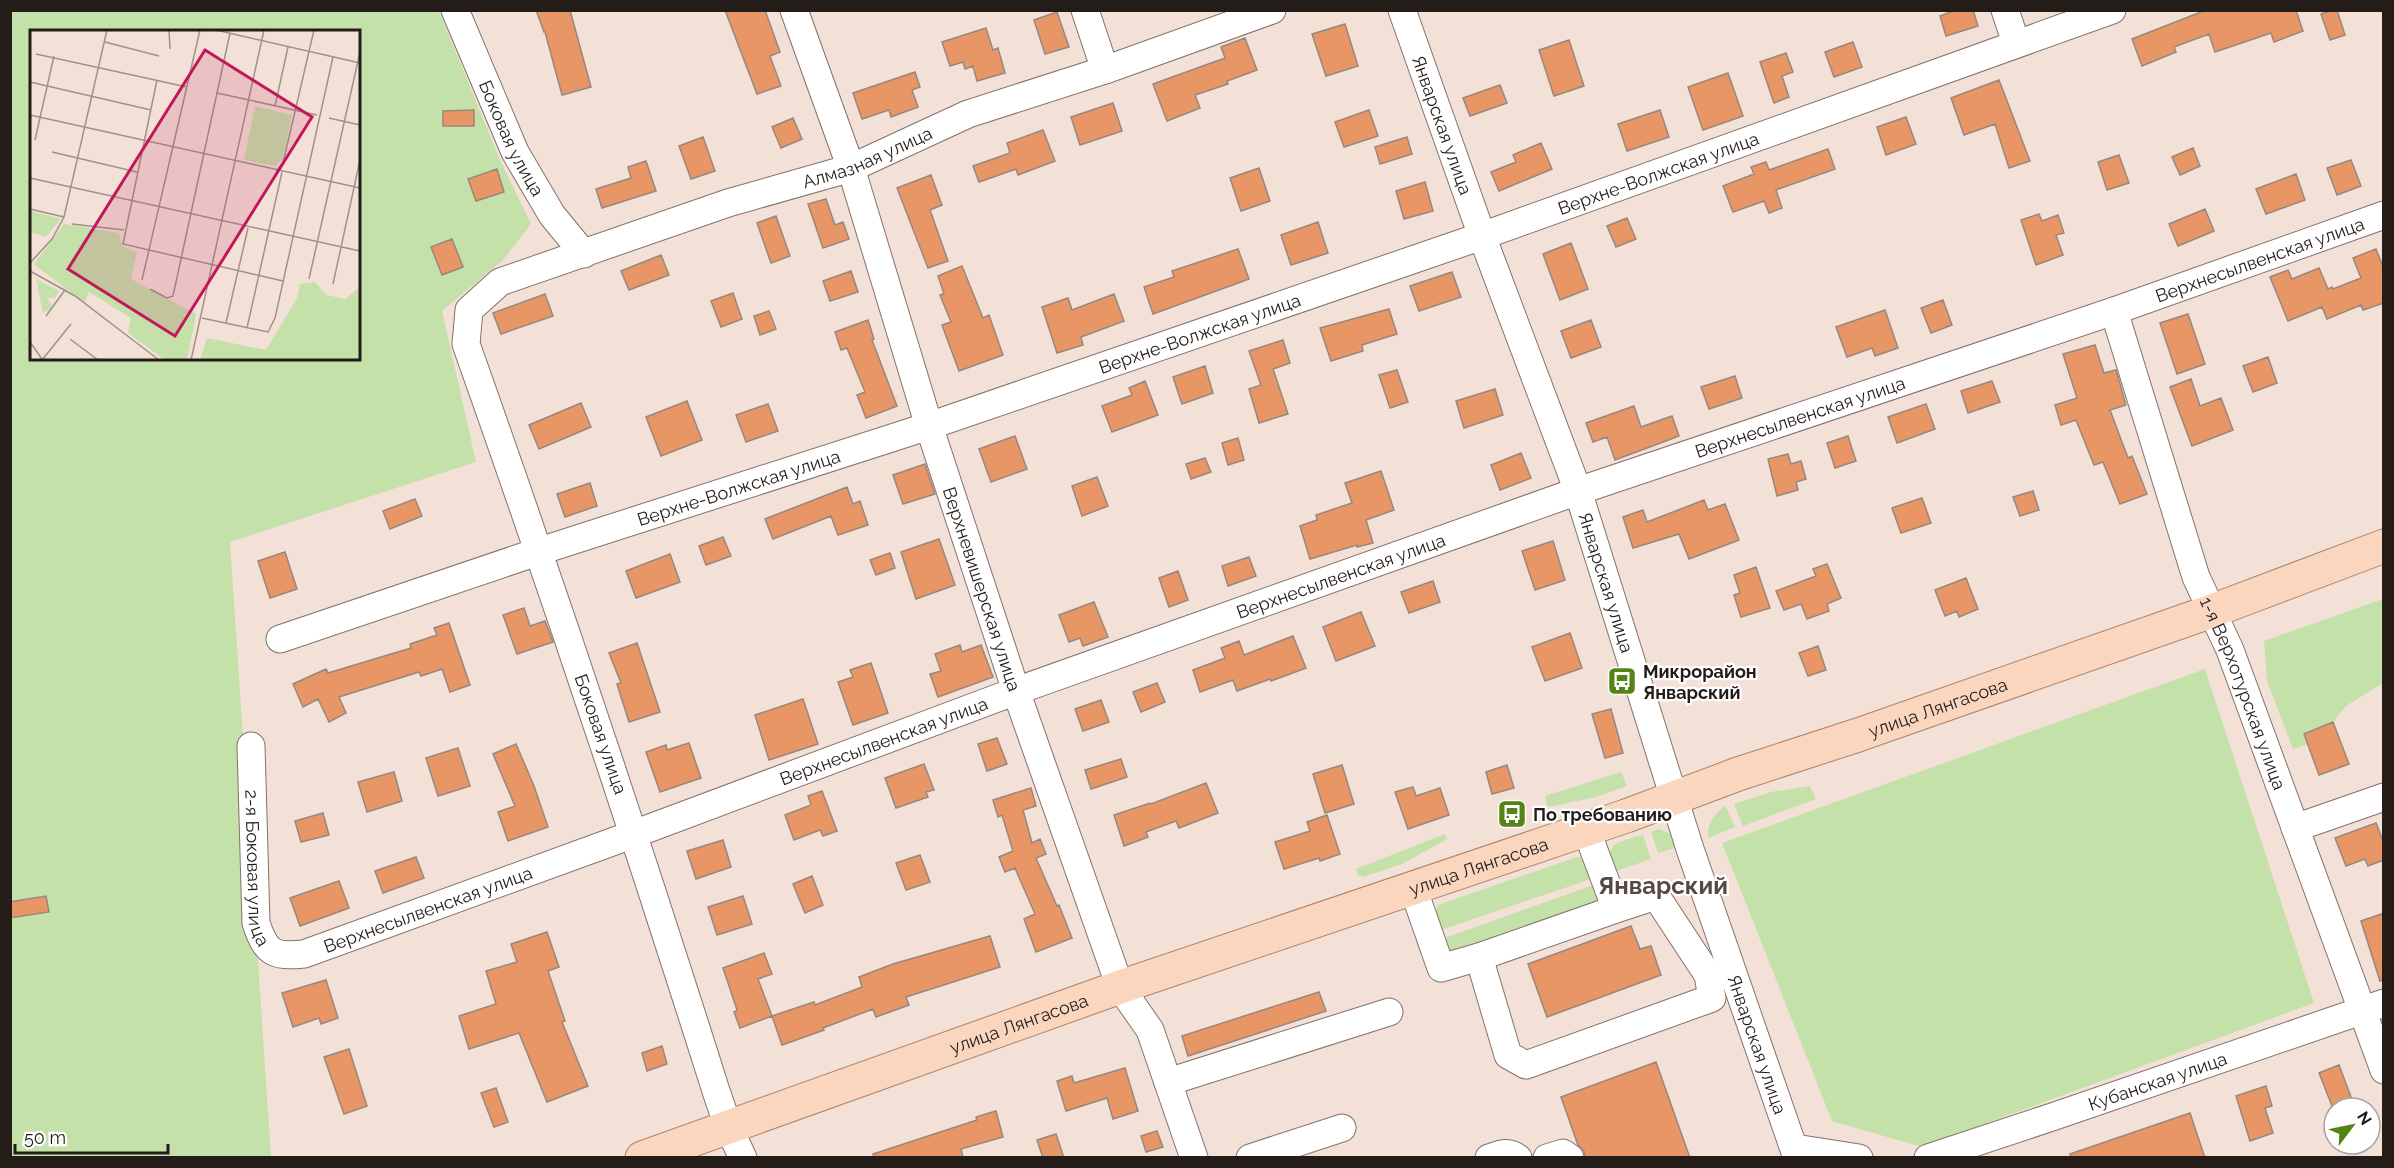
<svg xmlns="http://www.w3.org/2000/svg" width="2394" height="1168" font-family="Raleway,sans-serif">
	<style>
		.green { fill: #c4e1a9; fill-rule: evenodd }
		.building { fill: #e99666; stroke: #98877e; stroke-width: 1.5 }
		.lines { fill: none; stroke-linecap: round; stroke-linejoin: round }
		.minor-casing { stroke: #83726a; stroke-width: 29 }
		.major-casing { stroke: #ad8369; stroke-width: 35 }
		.minor { stroke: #fff; stroke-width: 27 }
		.major { stroke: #fad6bf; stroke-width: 33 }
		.labels { text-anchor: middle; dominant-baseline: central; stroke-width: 4.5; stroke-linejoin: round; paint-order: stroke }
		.street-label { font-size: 18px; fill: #231c19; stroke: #fff }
		.poi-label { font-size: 18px; font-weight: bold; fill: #231c19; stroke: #fff; text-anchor: start }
		.district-label { font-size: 24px; font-weight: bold; fill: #574840; stroke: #fff }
		.inset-road { fill: none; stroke: #a0928a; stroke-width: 1.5 }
		.view { fill: #c2185b; fill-opacity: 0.15; stroke: #c2185b; stroke-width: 3 }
		.inset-edge { fill: none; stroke: #231c19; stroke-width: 3 }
	</style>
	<rect width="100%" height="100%" fill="#f3e0d6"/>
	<path class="green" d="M10 11H439L500 160 531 224 503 260 442 311 476 462 230 542 271 1157H11ZM32 32H358V358H32Z
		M2383 599V683L2346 706 2316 742 2293 749 2267 681 2264 641Z
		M2205 669 2314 1003 1922 1147 1832 1121 1722 843Z
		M1621 772 1627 786 1596 797 1548 807 1545 796Z
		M1810 786 1816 799 1743 826 1734 804 1771 792Z
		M1725 806 1735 827 1708 838C1707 824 1714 814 1725 806Z
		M1659 829 1675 836 1682 846 1658 853 1651 832Z
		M1445 834 1447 839 1402 864 1363 877 1358 875 1356 869Z
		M1643 835 1651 859 1608 874C1609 840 1613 844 1643 835Z
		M1577 857H1583L1597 877 1435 932 1433 917 1438 905Z
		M1599 883 1600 901 1454 953 1447 950 1439 940Z"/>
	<path class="building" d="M536 10H570L591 87 562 95 545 32H544Z
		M725 10H765L780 52 770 56 781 86 757 94Z
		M1956 10H1973L1978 26 1946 36 1940 16Z
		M2206 10H2296L2303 31 2274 42 2271 33 2215 52 2209 34 2174 47 2176 52 2142 66 2132 39Z
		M2333 10H2337L2345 35 2330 40 2321 14Z
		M1057 12 1069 47 1045 54 1034 20Z
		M1345 24 1358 66 1326 76 1312 34Z
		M986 28 993 50 998 48 1005 73 977 81 973 66 965 69 963 62 950 66 942 42Z
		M1245 38 1257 70 1227 81 1228 84 1195 95 1200 108 1167 121 1153 84 1225 58 1221 47Z
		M1569 40 1584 86 1554 96 1539 50Z
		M1853 42 1862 67 1834 77 1825 52Z
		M1786 53 1793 72 1782 76 1789 97 1774 103 1760 62Z
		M915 72 920 87 912 90 918 107 891 117 889 110 862 119 853 93Z
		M1728 73 1743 116 1703 130 1688 87Z
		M1999 80 2030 161 2009 168 1995 124 1964 135 1951 98Z
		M1500 85 1507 103 1470 116 1463 98Z
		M1113 103 1122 131 1080 145 1071 117Z
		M474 110V126H443V111Z
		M1369 110 1378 136 1344 147 1335 122Z
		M1660 110 1669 137 1627 151 1618 124Z
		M1906 117 1916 144 1886 155 1877 127Z
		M793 118 802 139 781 148 772 127Z
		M1043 130 1055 161 1018 175 1016 169 979 182 973 166 1010 153 1007 143Z
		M703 137 715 171 691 179 679 146Z
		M1407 137 1412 154 1380 164 1375 147Z
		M1541 143 1552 169 1499 191 1491 172 1516 162 1513 155Z
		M2193 148 2200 166 2180 175 2172 157Z
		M1828 149 1835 169 1776 190 1782 208 1769 213 1764 201 1733 212 1723 186 1754 174 1751 167 1766 162 1769 170Z
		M2119 155 2129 183 2107 190 2098 162Z
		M2351 160 2361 186 2337 195 2327 168Z
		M646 161 656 191 602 208 596 189 631 178 628 167Z
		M1259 168 1270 201 1241 211 1230 178Z
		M497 169 504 192 476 201 468 179Z
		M2296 174 2305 200 2266 214 2256 189Z
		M931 175 942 205 930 210 948 261 928 268 897 188Z
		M1425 182 1433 211 1404 219 1396 191Z
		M826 199 835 225 843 222 849 239 823 248 808 204Z
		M2205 209 2214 231 2178 246 2169 224Z
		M2039 214 2042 221 2058 215 2064 233 2056 235 2063 255 2036 265 2021 220Z
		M776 216 790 256 771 263 757 223Z
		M1627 218 1636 239 1616 247 1607 226Z
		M1318 222 1328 253 1291 265 1281 235Z
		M452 239 463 267 442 275 431 247Z
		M1571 243 1588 289 1560 300 1543 254Z
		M1238 249 1249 279 1153 314 1144 287 1174 277 1172 271Z
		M2376 249 2384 269V303L2363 310 2361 305 2327 319 2322 307 2288 321 2270 277 2288 270 2292 279 2319 268 2328 289 2332 287 2333 289 2361 278 2353 258Z
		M661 255 669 275 629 290 621 271Z
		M962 266 983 318 989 315 1003 355 959 371 942 325 951 322 940 295 944 294 938 276Z
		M851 271 858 292 830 301 823 281Z
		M1452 272 1461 297 1419 311 1410 286Z
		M733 293 742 319 721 327 711 301Z
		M545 294 553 316 501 334 493 313Z
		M1114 294 1124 321 1081 337 1083 345 1057 353 1042 307 1068 298 1072 310Z
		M1943 300 1952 325 1931 333 1921 308Z
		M1389 309 1397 334 1362 345 1363 351 1331 361 1320 328Z
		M1885 310 1898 348 1875 356 1872 348 1847 357 1836 327Z
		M769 311 776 329 760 335 754 316Z
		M2188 314 2205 364 2177 374 2160 323Z
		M868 320 874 339 872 340 897 406 866 418 857 395 865 392 847 348 841 350 835 332Z
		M1591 320 1601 347 1571 358 1561 331Z
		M1283 340 1290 363 1273 369 1288 414 1259 423 1249 389 1261 385 1249 351Z
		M2095 345 2104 373 2116 370 2126 405 2110 410 2128 458 2132 456 2147 494 2120 504 2103 462 2094 465 2076 420 2061 425 2055 405 2077 398 2063 354Z
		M2268 357 2277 383 2253 392 2243 366Z
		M1205 366 1213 393 1182 404 1173 377Z
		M1397 370 1408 402 1390 408 1379 375Z
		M1735 376 1742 398 1709 409 1701 387Z
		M2191 379 2200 406 2221 398 2233 430 2192 446 2170 387Z
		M1145 381 1158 415 1112 432 1102 406 1132 395 1129 388Z
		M1992 381 2000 402 1968 413 1961 391Z
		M1495 389 1503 415 1464 428 1456 401Z
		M687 401 702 440 661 456 646 417Z
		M581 403 591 427 539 449 529 425Z
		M768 404 778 431 746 442 736 415Z
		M1926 404 1935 429 1897 443 1888 417Z
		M1634 406 1641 427 1672 416 1679 436 1615 460 1607 437 1593 442 1586 423Z
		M1015 436 1027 469 991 482 979 449Z
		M1848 436 1856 461 1835 468 1827 443Z
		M1238 438 1244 460 1228 465 1222 443Z
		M1521 453 1531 478 1500 490 1491 465Z
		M1788 454 1791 464 1801 461 1806 479 1796 482 1798 490 1777 496 1768 459Z
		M1205 458 1211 472 1191 479 1186 464Z
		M925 464 935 494 903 504 893 475Z
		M1381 471 1394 510 1366 520 1373 543 1357 547V545L1310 559 1300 526 1317 520 1316 515 1352 503 1345 483Z
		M1097 477 1108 506 1082 516 1072 486Z
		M590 483 597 506 565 517 557 494Z
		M847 487 853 504 860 501 868 525 838 535 831 516 773 539 765 519Z
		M2033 491 2039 510 2020 516 2013 497Z
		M1922 498 1931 523 1901 533 1892 508Z
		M415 499 422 516 390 529 383 511Z
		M1704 500 1708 510 1725 504 1739 540 1689 559 1679 534 1633 548 1623 517 1643 510 1647 522Z
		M723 537 731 556 706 565 699 546Z
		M939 539 955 585 916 599 901 552Z
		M1553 541 1565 580 1535 590 1522 551Z
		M285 552 297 589 270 598 258 561Z
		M890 553 895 568 876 575 870 560Z
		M670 554 680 582 636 598 626 571Z
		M1249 557 1256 576 1228 586 1222 566Z
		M1827 564 1841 598 1827 604 1829 611 1807 619 1801 604 1784 610 1776 591 1816 576 1813 569Z
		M1756 567 1770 608 1741 617 1734 595 1740 593 1734 575Z
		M1178 571 1188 600 1169 607 1159 578Z
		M1966 578 1978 609 1959 617 1957 611 1945 616 1935 590Z
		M1433 581 1440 602 1409 613 1401 592Z
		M1094 602 1108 637 1083 646 1080 638 1069 642 1059 615Z
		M524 608 530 626 545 621 553 642 517 654 503 615Z
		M1361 612 1375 646 1336 661 1323 627Z
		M449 623 470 685 450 692 442 669 421 676 419 672 339 697 346 713 329 722 318 699 303 707 293 684 326 669 328 673 411 648 410 644 437 635 434 628Z
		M1570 633 1582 668 1545 681 1532 647Z
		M1293 636 1306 668 1271 681 1270 679 1237 691 1233 680 1200 692 1193 670 1225 658 1221 648 1239 641 1244 655Z
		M637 643 660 712 629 722 617 684 621 683 609 653Z
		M960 645 962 652 981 645 993 677 938 697 930 674 941 671 935 654Z
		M1818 646 1826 670 1808 676 1799 653Z
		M871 663 888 713 853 725 838 682 853 677 850 670Z
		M1157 683 1165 702 1141 712 1133 692Z
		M803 699 818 744 769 760 755 715Z
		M1101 700 1109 722 1083 731 1075 709Z
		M1611 709 1623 753 1605 758 1592 714Z
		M2333 722 2349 764 2319 775 2304 734Z
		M997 738 1007 764 987 771 978 744Z
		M689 743 701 778 660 792 646 752 666 745 667 750Z
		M516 744 534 786 548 827 508 841 498 812 515 806 493 754Z
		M458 748 470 786 438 796 426 758Z
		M1121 759 1127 777 1091 789 1085 770Z
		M924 764 934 790 926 792 928 797 896 808 885 778Z
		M1342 765 1354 804 1325 813 1313 774Z
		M1507 765 1514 788 1492 794 1486 772Z
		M394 772 402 801 367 812 358 782Z
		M1206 783 1218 813 1179 828 1176 821 1146 832 1148 837 1124 846 1114 815 1150 803 1151 804Z
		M1413 787 1416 796 1440 788 1449 815 1408 829 1395 792Z
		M1031 788 1036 806 1023 810 1032 843 1040 839 1046 854 1036 858 1057 906 1059 905 1072 938 1036 952 1024 919 1035 914 1015 868 1005 872 999 857 1013 851 1002 815 998 817 993 800Z
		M822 791 837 831 823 836 820 830 794 840 785 815 811 805 808 796Z
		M323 813 329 835 301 842 295 821Z
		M1327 815 1340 854 1320 861 1319 858 1284 869 1275 842 1310 831 1307 822Z
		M2376 823 2384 843V860L2368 866 2365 859 2346 866 2335 838Z
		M723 840 731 867 696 879 687 851Z
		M920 855 930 882 906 890 896 863Z
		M416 857 424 878 383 893 375 871Z
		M812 876 823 905 805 913 793 884Z
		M339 881 349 908 300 926 290 898Z
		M46 896 49 912 10 918V902Z
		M743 896 752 924 717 935 708 907Z
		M2384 913V980L2380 981 2361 921Z
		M1631 926 1640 949 1651 946 1661 975 1547 1017 1528 964Z
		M547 932 559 967 548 971 565 1021 562 1022 588 1086 547 1102 519 1033 469 1049 459 1016 496 1004 486 971 517 962 511 944Z
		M990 936 1000 967 906 997 909 1005 876 1017 873 1009 823 1028 824 1030 782 1045 772 1016 814 1002 815 1005 862 987 859 977 893 964Z
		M764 953 772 974 758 979 772 1016 740 1028 734 1012 737 1010 723 968Z
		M326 980 338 1018 321 1024 319 1018 293 1027 282 993Z
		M1319 992 1326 1011 1188 1056 1182 1036Z
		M662 1046 667 1064 647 1071 642 1053Z
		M349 1049 367 1106 344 1114 324 1057Z
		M1656 1062 1690 1158H1585L1584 1151 1578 1145 1561 1097Z
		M2339 1065 2354 1105 2346 1108H2334V1111L2319 1073Z
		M1125 1068 1138 1111 1113 1119 1107 1098 1066 1111 1057 1081 1072 1076 1074 1083Z
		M2266 1086 2272 1106 2265 1108 2273 1133 2250 1141 2236 1096Z
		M496 1088 508 1122 494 1127 481 1093Z
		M996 1111 1003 1137 961 1149 963 1158H874L873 1154 977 1120 976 1117Z
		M2190 1113 2205 1158H2071L2070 1154Z
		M1157 1131 1163 1147 1146 1152 1141 1136Z
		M1056 1134 1064 1158H1043L1037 1140Z"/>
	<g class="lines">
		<g class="minor-casing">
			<g id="minor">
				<path id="s1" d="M455 10 515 152 552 215 584 254"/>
				<path id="s2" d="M794 10 851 168 929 426 1016 691 1120 987 1150 1030 1194 1158"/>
				<path d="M1085 10 1105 70"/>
				<path id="s3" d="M1402 10 1482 236 1578 491 1690 849 1797 1158"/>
				<path d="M2005 10 2016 43"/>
				<path id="s4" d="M2114 311 2196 577 2230 650 2384 1070"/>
				<path id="s5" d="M280 639 540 551 929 426 1482 236 2112 10"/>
				<path id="s6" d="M251 746 256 923C266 953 273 957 304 954L634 834 1016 691 1578 491 2114 311 2384 215"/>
				<path d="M2295 828 2384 797"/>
				<path d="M1413 888 1441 968 1479 957 1508 1055 1526 1065 1712 998 1708 975 1656 896 1616 909 1586 829"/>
				<path d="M1479 957 1616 909"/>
				<path d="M1168 1082 1389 1012"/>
				<path d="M1795 1148 1859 1158"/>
				<path id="s7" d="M743 1158 728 1126 716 1091C637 841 554 592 466 344L469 310 500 282 728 203 851 168 968 114 1105 70 1272 10"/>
				<path d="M1250 1158 1342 1128"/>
				<path d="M1489 1158C1500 1154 1508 1150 1518 1158"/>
				<path d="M1547 1158 1563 1153 1570 1158"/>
				<path id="s8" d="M1928 1158 2052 1117 2384 1003"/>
			</g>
		</g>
		<g class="major-casing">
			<g id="major">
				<path id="s9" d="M642 1158 1120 987 1626 816 1738 774 1858 735 2212 611 2384 546"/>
			</g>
		</g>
		<use href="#minor" class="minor"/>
		<use href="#major" class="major"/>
	</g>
	<defs>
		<g id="bus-square" transform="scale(1.5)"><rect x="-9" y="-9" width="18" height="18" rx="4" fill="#548415" stroke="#fff"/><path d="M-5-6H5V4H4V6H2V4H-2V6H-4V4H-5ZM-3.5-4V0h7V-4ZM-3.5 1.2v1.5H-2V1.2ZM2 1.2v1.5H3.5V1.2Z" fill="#fff"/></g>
	</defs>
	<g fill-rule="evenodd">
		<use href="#bus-square" x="1622" y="681"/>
		<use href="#bus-square" x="1512" y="814"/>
	</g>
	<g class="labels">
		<g class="street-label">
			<text stroke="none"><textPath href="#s3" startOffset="122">Январская улица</textPath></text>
			<text stroke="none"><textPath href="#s1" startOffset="140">Боковая улица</textPath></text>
			<text stroke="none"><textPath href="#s7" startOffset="1324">Алмазная улица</textPath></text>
			<text stroke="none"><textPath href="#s5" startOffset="1455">Верхне-Волжская улица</textPath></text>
			<text stroke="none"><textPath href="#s6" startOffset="2318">Верхнесылвенская улица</textPath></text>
			<text stroke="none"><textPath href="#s5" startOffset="969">Верхне-Волжская улица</textPath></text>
			<text stroke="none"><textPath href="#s6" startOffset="1832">Верхнесылвенская улица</textPath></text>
			<text stroke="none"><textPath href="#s5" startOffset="483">Верхне-Волжская улица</textPath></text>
			<text stroke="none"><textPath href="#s6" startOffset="1346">Верхнесылвенская улица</textPath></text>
			<text stroke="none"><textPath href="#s3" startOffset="608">Январская улица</textPath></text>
			<text stroke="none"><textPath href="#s2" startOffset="609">Верхневишерская улица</textPath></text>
			<text stroke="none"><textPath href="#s4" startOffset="404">1-я Верхотурская улица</textPath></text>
			<text stroke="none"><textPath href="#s9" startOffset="1372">улица Лянгасова</textPath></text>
			<text transform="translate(601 734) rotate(71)">Боковая улица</text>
			<text stroke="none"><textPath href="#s6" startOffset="860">Верхнесылвенская улица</textPath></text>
			<text stroke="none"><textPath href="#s6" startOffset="122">2-я Боковая улица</textPath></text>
			<text stroke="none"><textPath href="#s9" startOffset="886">улица Лянгасова</textPath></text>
			<text stroke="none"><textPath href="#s6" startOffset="374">Верхнесылвенская улица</textPath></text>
			<text stroke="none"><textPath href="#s9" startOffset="400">улица Лянгасова</textPath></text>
			<text stroke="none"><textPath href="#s3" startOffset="1094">Январская улица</textPath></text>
			<text stroke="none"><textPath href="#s8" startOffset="242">Кубанская улица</textPath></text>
		</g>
		<g class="poi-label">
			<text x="1643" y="671">Микрорайон<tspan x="1643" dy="21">Январский</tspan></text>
			<text x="1533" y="814">По требованию</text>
		</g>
		<g class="district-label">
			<text x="1663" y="885">Январский</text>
		</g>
	</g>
	<g transform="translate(30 30)">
		<rect width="330" height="330" fill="#f3e0d6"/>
		<path d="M225 76 262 85 253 129 245 136 214 130ZM0 181 29 188 30 190 16 207 0 202ZM34 194 89 203 92 216 107 222 101 249 166 284 157 330H135L98 303 101 288 59 262 54 273 4 234ZM6 249 29 261 25 268H17L23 277 13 283ZM285 252 296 265 315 269 330 257V330H170L177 308 236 320 267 268 270 254Z" fill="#c4e1a9"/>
		<path class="inset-road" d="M139 0 140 19M186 0 330 33M75 12 129 26M6 24 157 57M127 50 93 214 253 251M0 52 121 80M187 63 287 85M245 76 258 17M0 85 330 158M299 88 330 95M5 110 24 26M22 122 107 142M246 141 253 133 284 0M0 148 330 221M0 179 34 187M42 194 94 200M0 233 22 209 34 187 77 0M0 241 45 266 129 330M279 249 330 22M112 250 170 0M303 254 330 130M120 259 137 268 143 266 200 3M16 286 35 260M172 288 238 302 245 288 303 27M196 293 218 198M217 298 252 142M40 309 68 330M0 312 12 329M12 330 41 294M161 330 234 0"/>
		<path class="view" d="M175 20 282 87 145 306 38 239Z"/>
		<rect width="330" height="330" class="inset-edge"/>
	</g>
	<rect width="2394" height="1168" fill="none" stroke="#231c19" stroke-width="24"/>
	<g transform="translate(2352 1126) rotate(58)"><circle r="28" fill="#ffffff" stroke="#a7a4a3" stroke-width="1.5"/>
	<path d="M0-4.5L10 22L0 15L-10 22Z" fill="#548415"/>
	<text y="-9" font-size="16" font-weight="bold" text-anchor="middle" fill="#231c19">N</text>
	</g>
	<path d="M15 1144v9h153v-9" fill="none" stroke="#231c19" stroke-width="3"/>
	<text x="24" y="1144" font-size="18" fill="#231c19" stroke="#ffffff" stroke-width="4.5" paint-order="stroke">50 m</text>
</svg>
